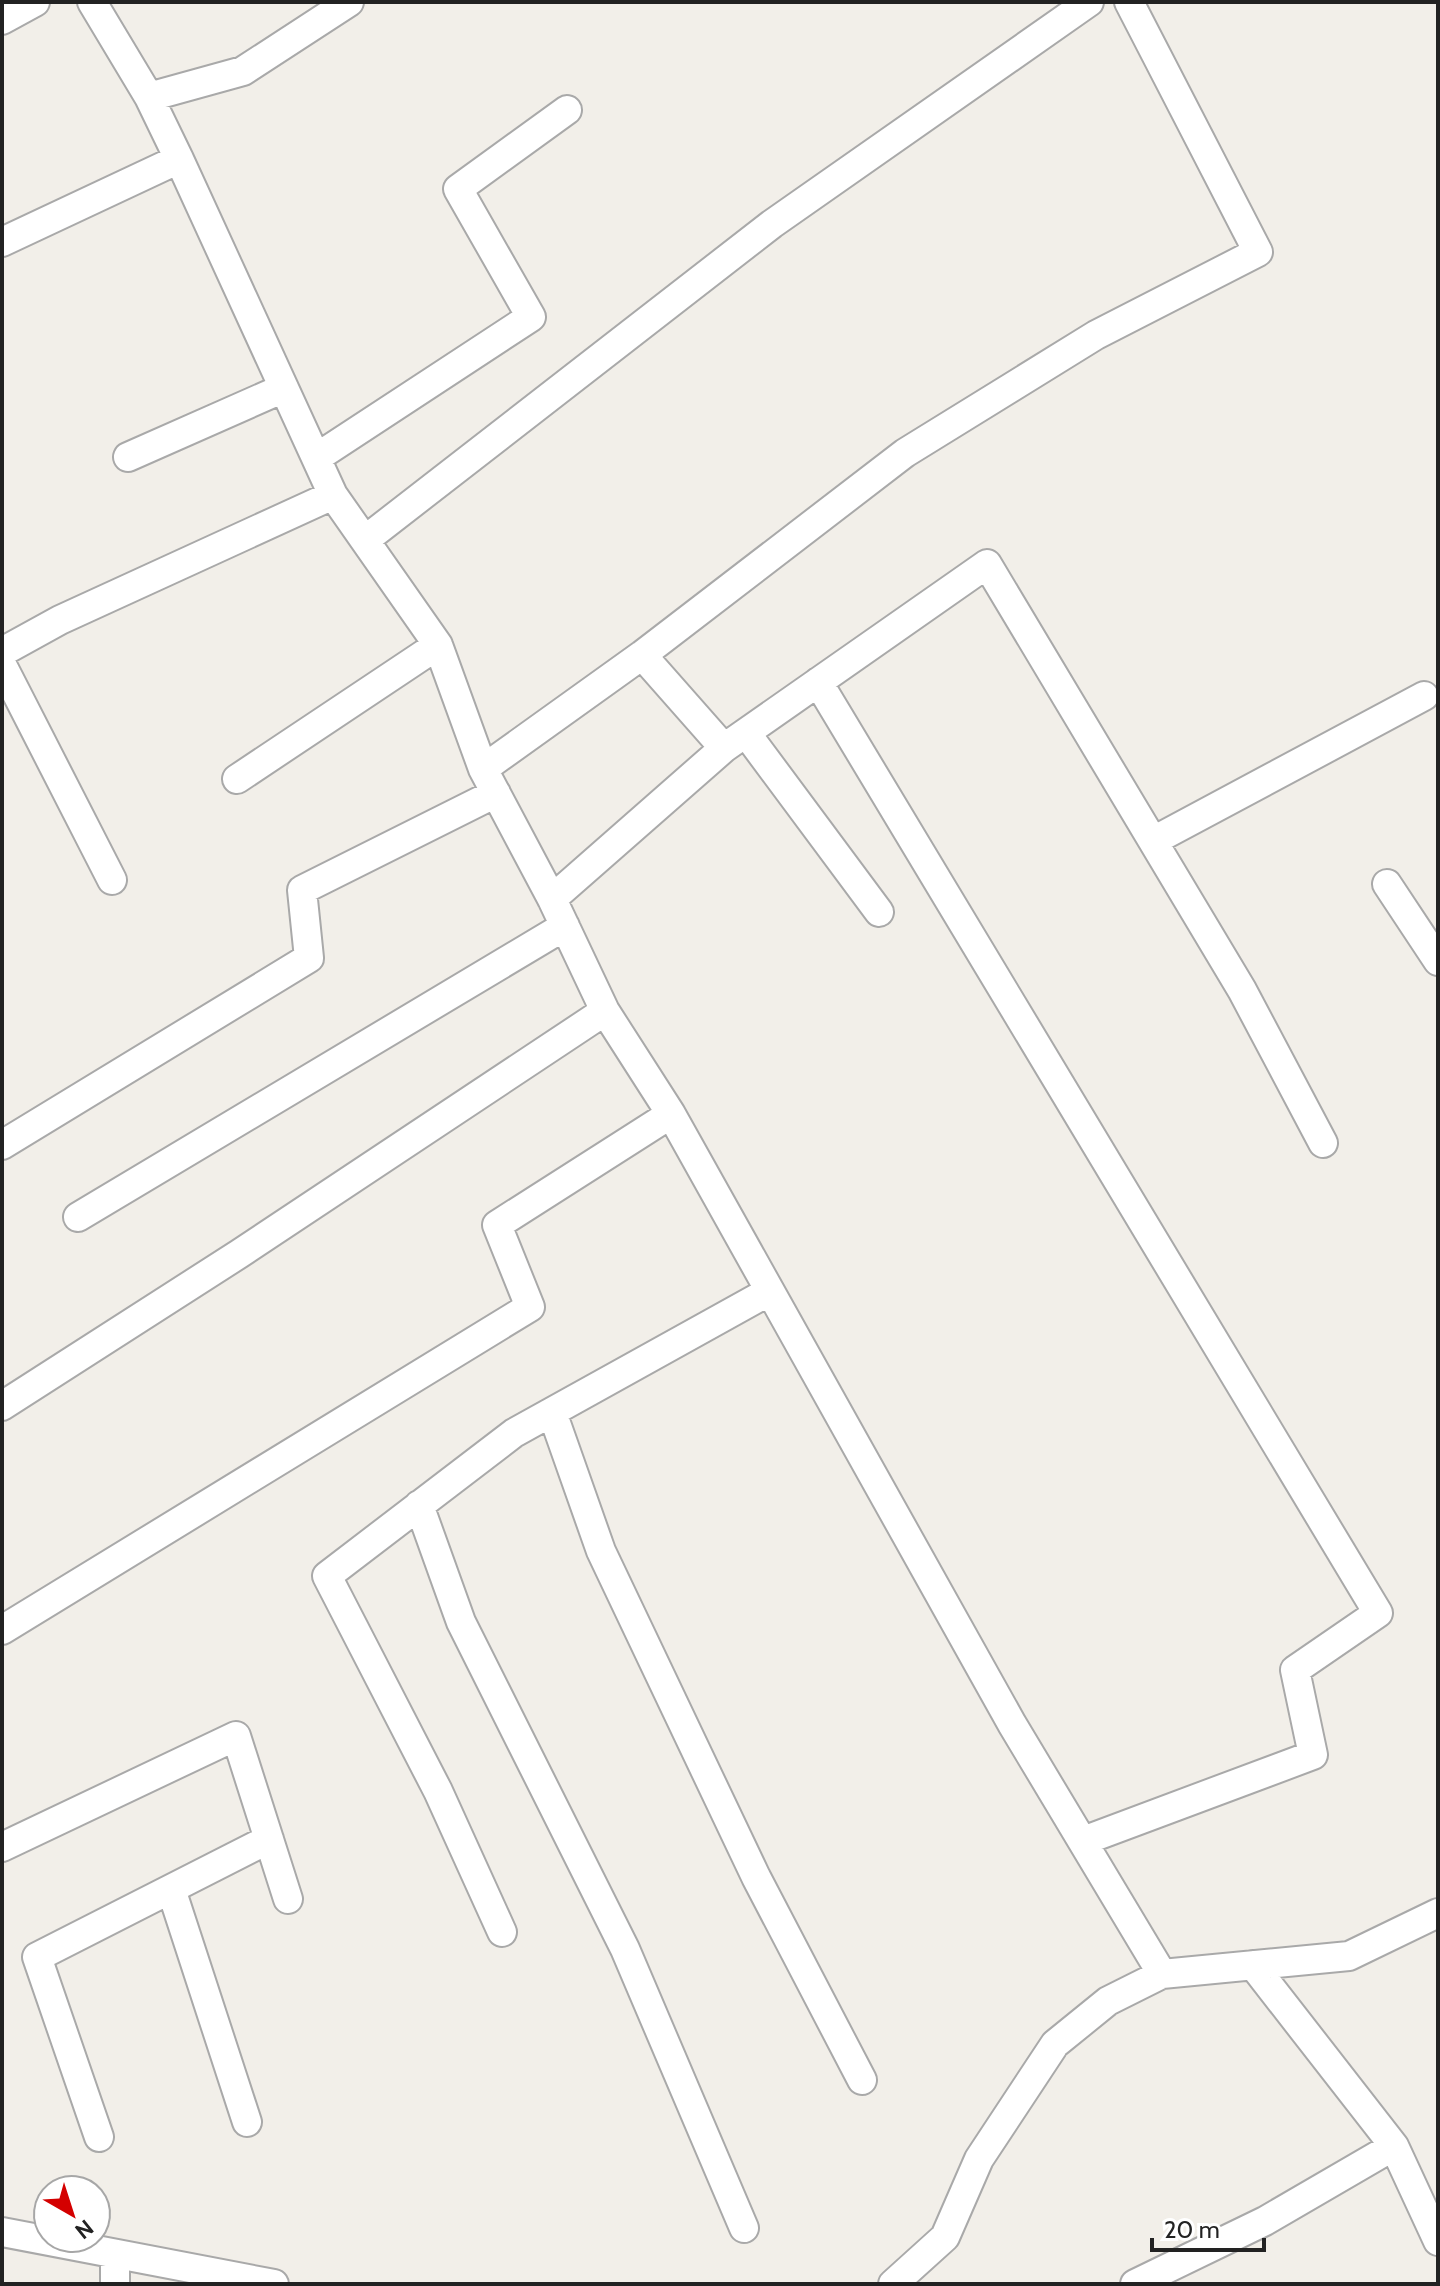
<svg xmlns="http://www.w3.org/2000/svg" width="1440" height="2286" font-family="Cabin,sans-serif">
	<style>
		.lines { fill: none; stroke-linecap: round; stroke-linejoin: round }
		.minor-casing { stroke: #a9a9a9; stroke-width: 32 }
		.minor { stroke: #fff; stroke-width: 28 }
	</style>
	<rect width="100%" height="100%" fill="#f2efe9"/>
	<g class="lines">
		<g class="minor-casing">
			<path id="minor" d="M92 2 149 97 179 159 333 495 438 645 483 769 552 899 605 1011 671 1114 1012 1724 1162 1974 1349 1956 1438 1913
				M2 20 35 2
				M149 97 243 71 349 2
				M2 242 179 159
				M128 457 284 388
				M316 458 531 317 458 189 567 110
				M365 540 772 224 1089 2
				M2 652 60 620 333 495
				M642 655 724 748 987 564 1242 990 1323 1143
				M2 665 112 880
				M818 682 1378 1613 1295 1670 1313 1755 1083 1841
				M746 733 879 912
				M483 769 642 655 905 453 1096 335 1258 252 1129 2
				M237 779 438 645
				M1153 841 1424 696
				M1387 884 1438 961
				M552 899 724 748
				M2 1145 309 958 302 890 496 793
				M78 1217 565 926
				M2 1406 239 1254 605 1011
				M552 1412 601 1551 756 1877 862 2080
				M419 1505 461 1622 625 1949 744 2228
				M2 1630 530 1307 497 1225 671 1114
				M2 1847 236 1736 288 1899
				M171 1889 247 2122
				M502 1932 438 1791 327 1576 514 1433 770 1291
				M1253 1965 1394 2146 1438 2241
				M99 2137 37 1957 269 1839
				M2 2232 274 2284
				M115 2284V2254
				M893 2284 945 2237 979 2159 1055 2044 1108 2001 1162 1974
				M1135 2284 1265 2221 1394 2146"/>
		</g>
		<use href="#minor" class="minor"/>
	</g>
	<rect width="1440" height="2286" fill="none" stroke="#222222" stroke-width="8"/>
	<g transform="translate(72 2214) rotate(141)"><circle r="38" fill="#ffffff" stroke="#a7a7a7" stroke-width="2"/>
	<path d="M0-6L14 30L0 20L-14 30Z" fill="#d40000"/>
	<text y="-12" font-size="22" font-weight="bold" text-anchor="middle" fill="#222222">N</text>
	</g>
	<path d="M1152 2238v12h112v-12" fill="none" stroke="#222222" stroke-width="4"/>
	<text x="1164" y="2238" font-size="24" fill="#222222" stroke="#ffffff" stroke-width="6" paint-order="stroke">20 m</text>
</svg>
